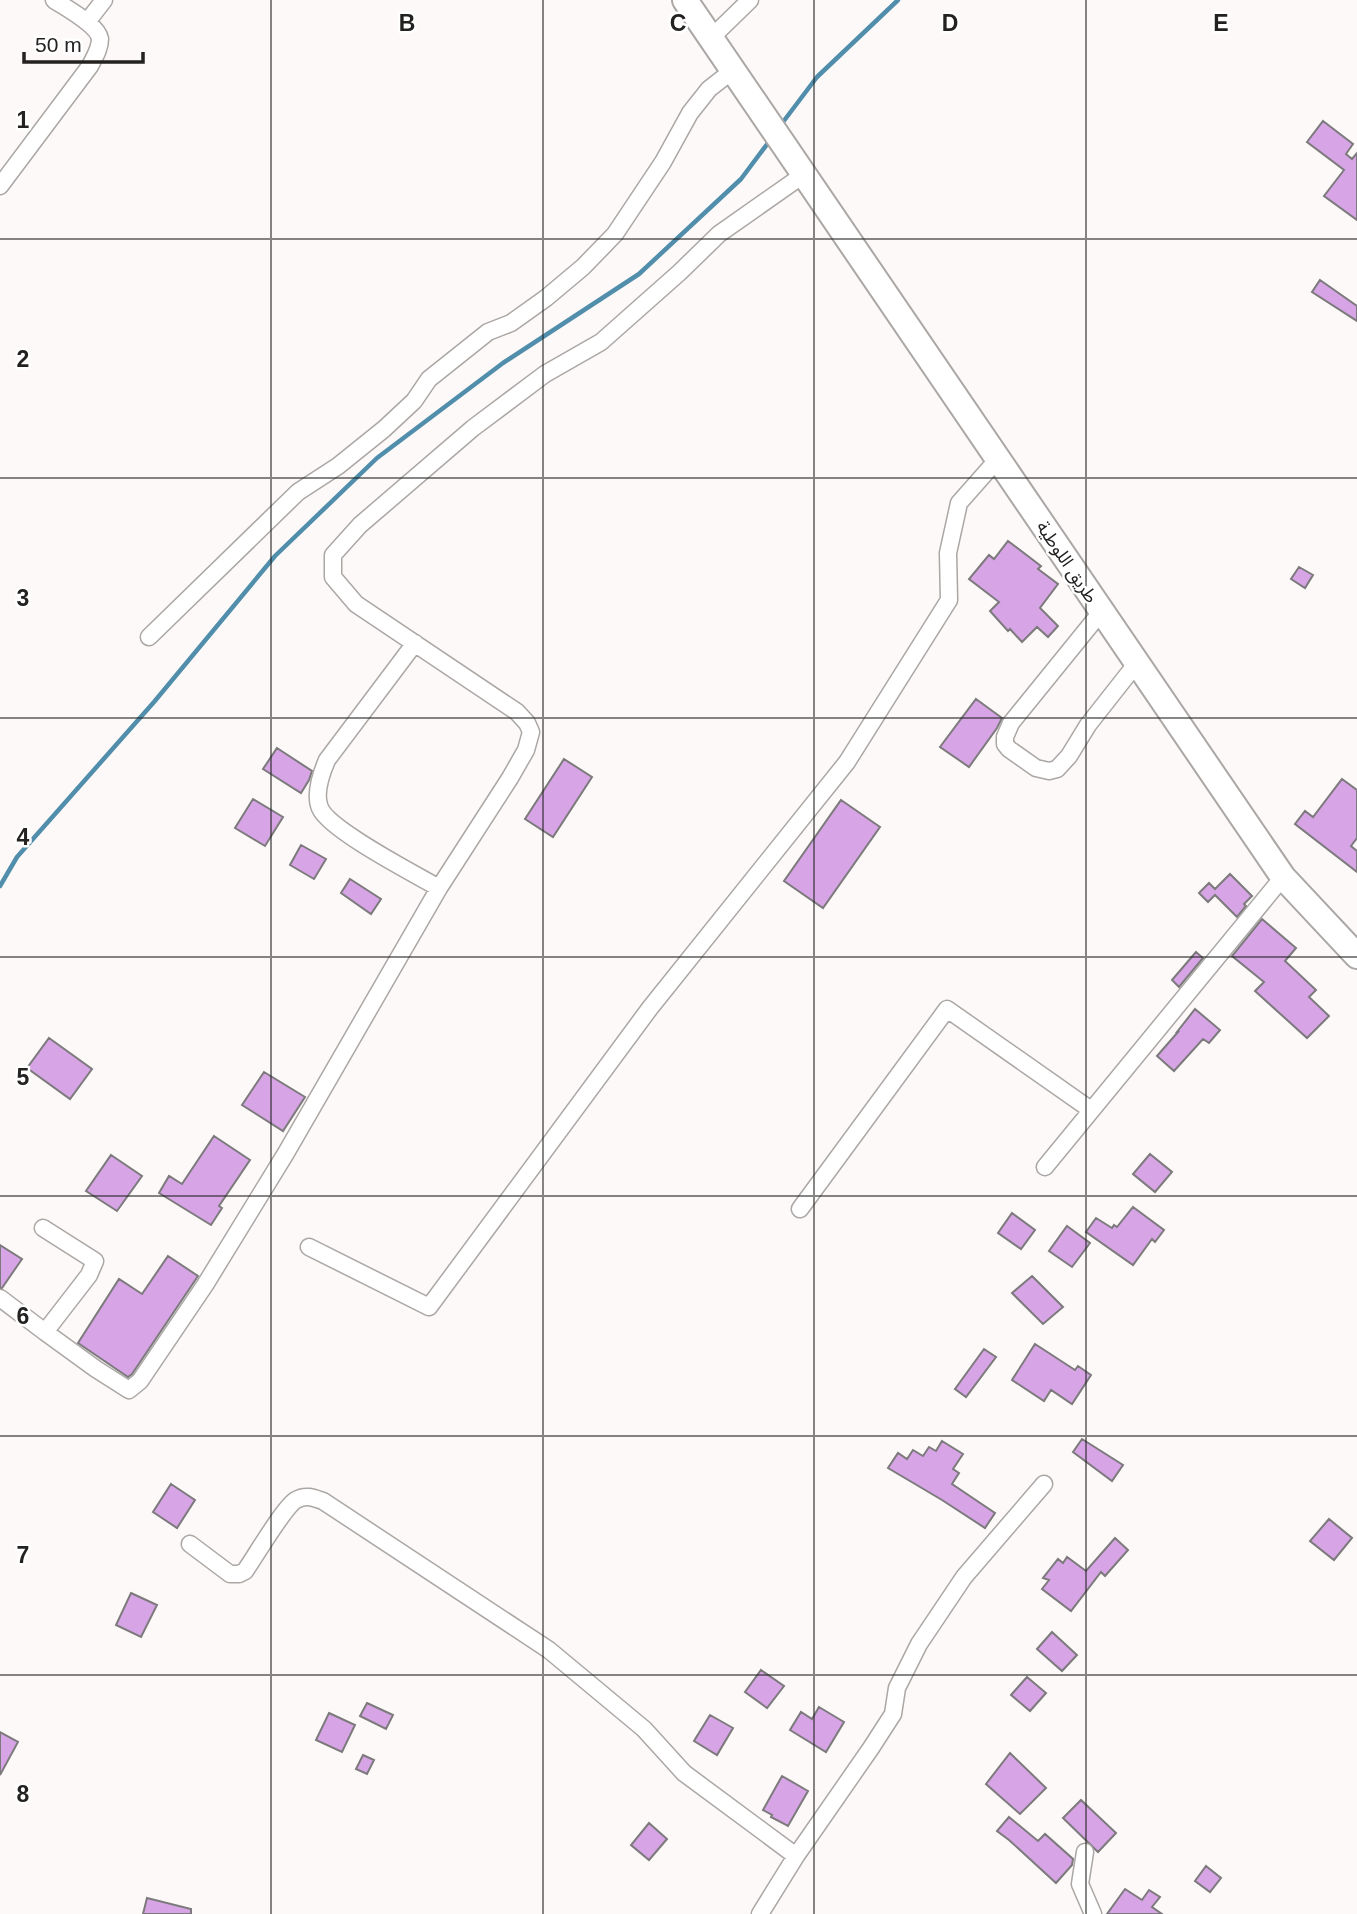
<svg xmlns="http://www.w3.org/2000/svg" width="1357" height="1914" font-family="Arial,'Noto Sans Arabic',sans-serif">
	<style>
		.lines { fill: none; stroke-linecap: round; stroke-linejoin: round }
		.stream { stroke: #508eac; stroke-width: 4.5 }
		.building { fill: #d7a5e6; stroke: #7c7a7c; stroke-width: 2 }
		.minor-casing { stroke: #aaa7a5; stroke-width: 19 }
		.primary-casing { stroke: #aaa7a5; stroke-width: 28 }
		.minor { stroke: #fff; stroke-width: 16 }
		.primary { stroke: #fff; stroke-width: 24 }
		.grid { fill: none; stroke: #232221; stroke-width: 2; stroke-opacity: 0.55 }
		.labels { text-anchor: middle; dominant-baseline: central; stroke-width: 5; stroke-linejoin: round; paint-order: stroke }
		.street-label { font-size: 18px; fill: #232221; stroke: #fff }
		.grid-label { font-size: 23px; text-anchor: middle; font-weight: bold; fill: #232221; stroke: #fff; stroke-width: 5; stroke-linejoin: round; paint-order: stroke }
	</style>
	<rect width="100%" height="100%" fill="#fdf9f8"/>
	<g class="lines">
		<path class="stream" d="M780 126 817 77 898 0
			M0 886 17 857 154 702 275 556 377 458 503 363 639 274 741 179 771 139"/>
	</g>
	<path class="building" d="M1323 121 1353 144 1346 154 1352 159 1357 153V220L1324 196 1344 170 1307 142Z
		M1320 280 1357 306V321L1312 292Z
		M1008 541 1041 566 1038 569 1058 584 1040 608 1058 626 1048 637 1037 627 1022 642 1010 629 1008 631 990 611 999 602 969 579 989 555 994 559Z
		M1299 567 1313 575 1305 588 1291 579Z
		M976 699 1002 718 997 728 969 767 940 747Z
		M277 748 312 771 309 780 301 793 263 769Z
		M564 759 592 777 553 837 525 819Z
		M1342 779 1357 790V838L1351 846 1357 851V872L1295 824 1305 811 1313 817Z
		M253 799 283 817 265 846 235 828Z
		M841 800 880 827 823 908 784 881Z
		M301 845 326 859 314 879 290 865Z
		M1230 874 1252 896 1244 904 1246 906 1237 917 1215 895 1208 902 1199 893 1209 883 1215 889Z
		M350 879 381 899 371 914 341 893Z
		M1262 919 1296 948 1285 961 1316 990 1309 997 1329 1016 1307 1038 1255 991 1264 982 1232 956Z
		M1196 952 1203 958 1179 987 1172 980Z
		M1195 1009 1220 1030 1209 1043 1203 1039 1174 1071 1157 1056 1178 1032H1177Z
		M49 1038 92 1069 70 1099 27 1068Z
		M264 1072 305 1097 283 1131 242 1105Z
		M214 1136 250 1160 219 1206 222 1208 211 1225 159 1193 169 1176 182 1184Z
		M1150 1154 1172 1172 1155 1192 1133 1174Z
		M111 1155 142 1176 117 1211 86 1191Z
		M1133 1207 1164 1230 1155 1242 1152 1239 1133 1265 1086 1232 1096 1218 1112 1228 1114 1225 1117 1227Z
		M1012 1213 1035 1230 1021 1249 998 1233Z
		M1067 1226 1090 1243 1072 1267 1049 1251Z
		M0 1245 22 1259 2 1288H0Z
		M168 1256 198 1276 132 1374 128 1377 78 1343 119 1279 142 1294Z
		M1032 1276 1063 1307 1043 1324 1012 1293Z
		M1035 1344 1075 1370 1078 1366 1091 1375 1072 1404 1051 1390 1044 1401 1012 1380Z
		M984 1349 996 1357 966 1397 955 1389Z
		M1082 1439 1123 1465 1112 1481 1073 1452Z
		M942 1441 963 1454 953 1469 959 1473 952 1484 995 1513 985 1528 942 1500 888 1468 898 1453 907 1459 913 1450 923 1456 929 1447 936 1451Z
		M171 1484 195 1500 177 1528 153 1512Z
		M1329 1519 1352 1538 1334 1560 1310 1541Z
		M1115 1538 1128 1550 1105 1576 1101 1572 1071 1611 1042 1589 1049 1580 1043 1578 1058 1559 1063 1563 1067 1557 1086 1571Z
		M131 1593 157 1605 141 1637 116 1625Z
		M1052 1632 1077 1655 1062 1671 1037 1649Z
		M761 1670 784 1686 767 1708 745 1692Z
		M1027 1677 1046 1693 1030 1711 1011 1695Z
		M367 1703 393 1715 386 1729 360 1716Z
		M819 1707 844 1722 826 1752 790 1730 801 1712 812 1719Z
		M329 1713 355 1725 342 1752 316 1740Z
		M710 1715 733 1728 717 1755 694 1741Z
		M0 1732 18 1742 0 1775Z
		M1010 1753 1046 1788 1020 1814 986 1784Z
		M363 1755 374 1760 367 1774 356 1769Z
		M782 1776 808 1791 788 1826 771 1817 772 1815 763 1810Z
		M1081 1800 1116 1833 1098 1852 1063 1818Z
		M1009 1817 1038 1841 1045 1834 1073 1859 1072 1865 1056 1883 1009 1840 997 1831Z
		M649 1823 667 1839 649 1860 631 1845Z
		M1206 1866 1221 1878 1210 1892 1195 1881Z
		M1125 1889 1142 1900 1149 1890 1160 1897 1152 1907 1162 1914H1107Z
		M147 1898 191 1909V1914H143Z"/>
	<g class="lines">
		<g class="minor-casing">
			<path id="minor" d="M87 22 104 0
				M711 38 750 0
				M0 186 90 66C94 58 100 49 100 39 98 25 66 8 54 0
				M1101 612 1011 723 1005 737V744L1009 749 1036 768 1049 771 1057 769 1069 756 1088 725 1136 664
				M149 637 298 492 338 466 384 429 414 401 429 379 488 332 511 323 546 298 583 267 615 234 663 162 690 113 709 89 732 71
				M415 643 327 760C321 774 314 794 320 808 329 830 415 874 439 888
				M1045 1167 1283 877
				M800 1209 947 1009 1091 1110
				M43 1228 95 1261 89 1275 45 1332 96 1369 129 1390 140 1381 205 1285 286 1153 439 888 510 778 526 750 531 732 527 723 517 712 356 604 333 577V555L360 525 473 428 545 374 601 342 680 272 719 234 803 175
				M309 1247 429 1307 650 1008 847 762 949 600 948 553 959 503 997 460
				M0 1298 45 1332
				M190 1544 230 1574H239L245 1571C255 1557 284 1507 296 1500 306 1494 314 1498 323 1501L549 1650 644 1729 684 1773 796 1856
				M1085 1852 1080 1884 1093 1914
				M760 1914 796 1856 871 1748 893 1714 897 1688 919 1644 964 1577 1044 1484"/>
		</g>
		<g class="primary-casing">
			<path id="primary" d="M685 0 1283 877 1357 956"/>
		</g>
		<use href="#minor" class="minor"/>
		<use href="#primary" class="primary"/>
	</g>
	<path class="grid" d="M271 0V1914M543 0V1914M814 0V1914M1086 0V1914M0 239H1357M0 478H1357M0 718H1357M0 957H1357M0 1196H1357M0 1436H1357M0 1675H1357"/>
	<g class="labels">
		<g class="street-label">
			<text transform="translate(1067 562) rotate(56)">طريق اللوطية</text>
		</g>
	</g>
	<g class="grid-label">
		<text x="407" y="31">B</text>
		<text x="678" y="31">C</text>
		<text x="950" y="31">D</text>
		<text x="1221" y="31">E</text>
		<text x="23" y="128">1</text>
		<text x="23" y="367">2</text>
		<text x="23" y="606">3</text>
		<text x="23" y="845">4</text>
		<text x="23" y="1085">5</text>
		<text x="23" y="1324">6</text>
		<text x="23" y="1563">7</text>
		<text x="23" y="1802">8</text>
	</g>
	<path d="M24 52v10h119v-10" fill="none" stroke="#232221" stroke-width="3.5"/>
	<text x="35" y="52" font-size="21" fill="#232221" stroke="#ffffff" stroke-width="5" paint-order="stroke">50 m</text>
</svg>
